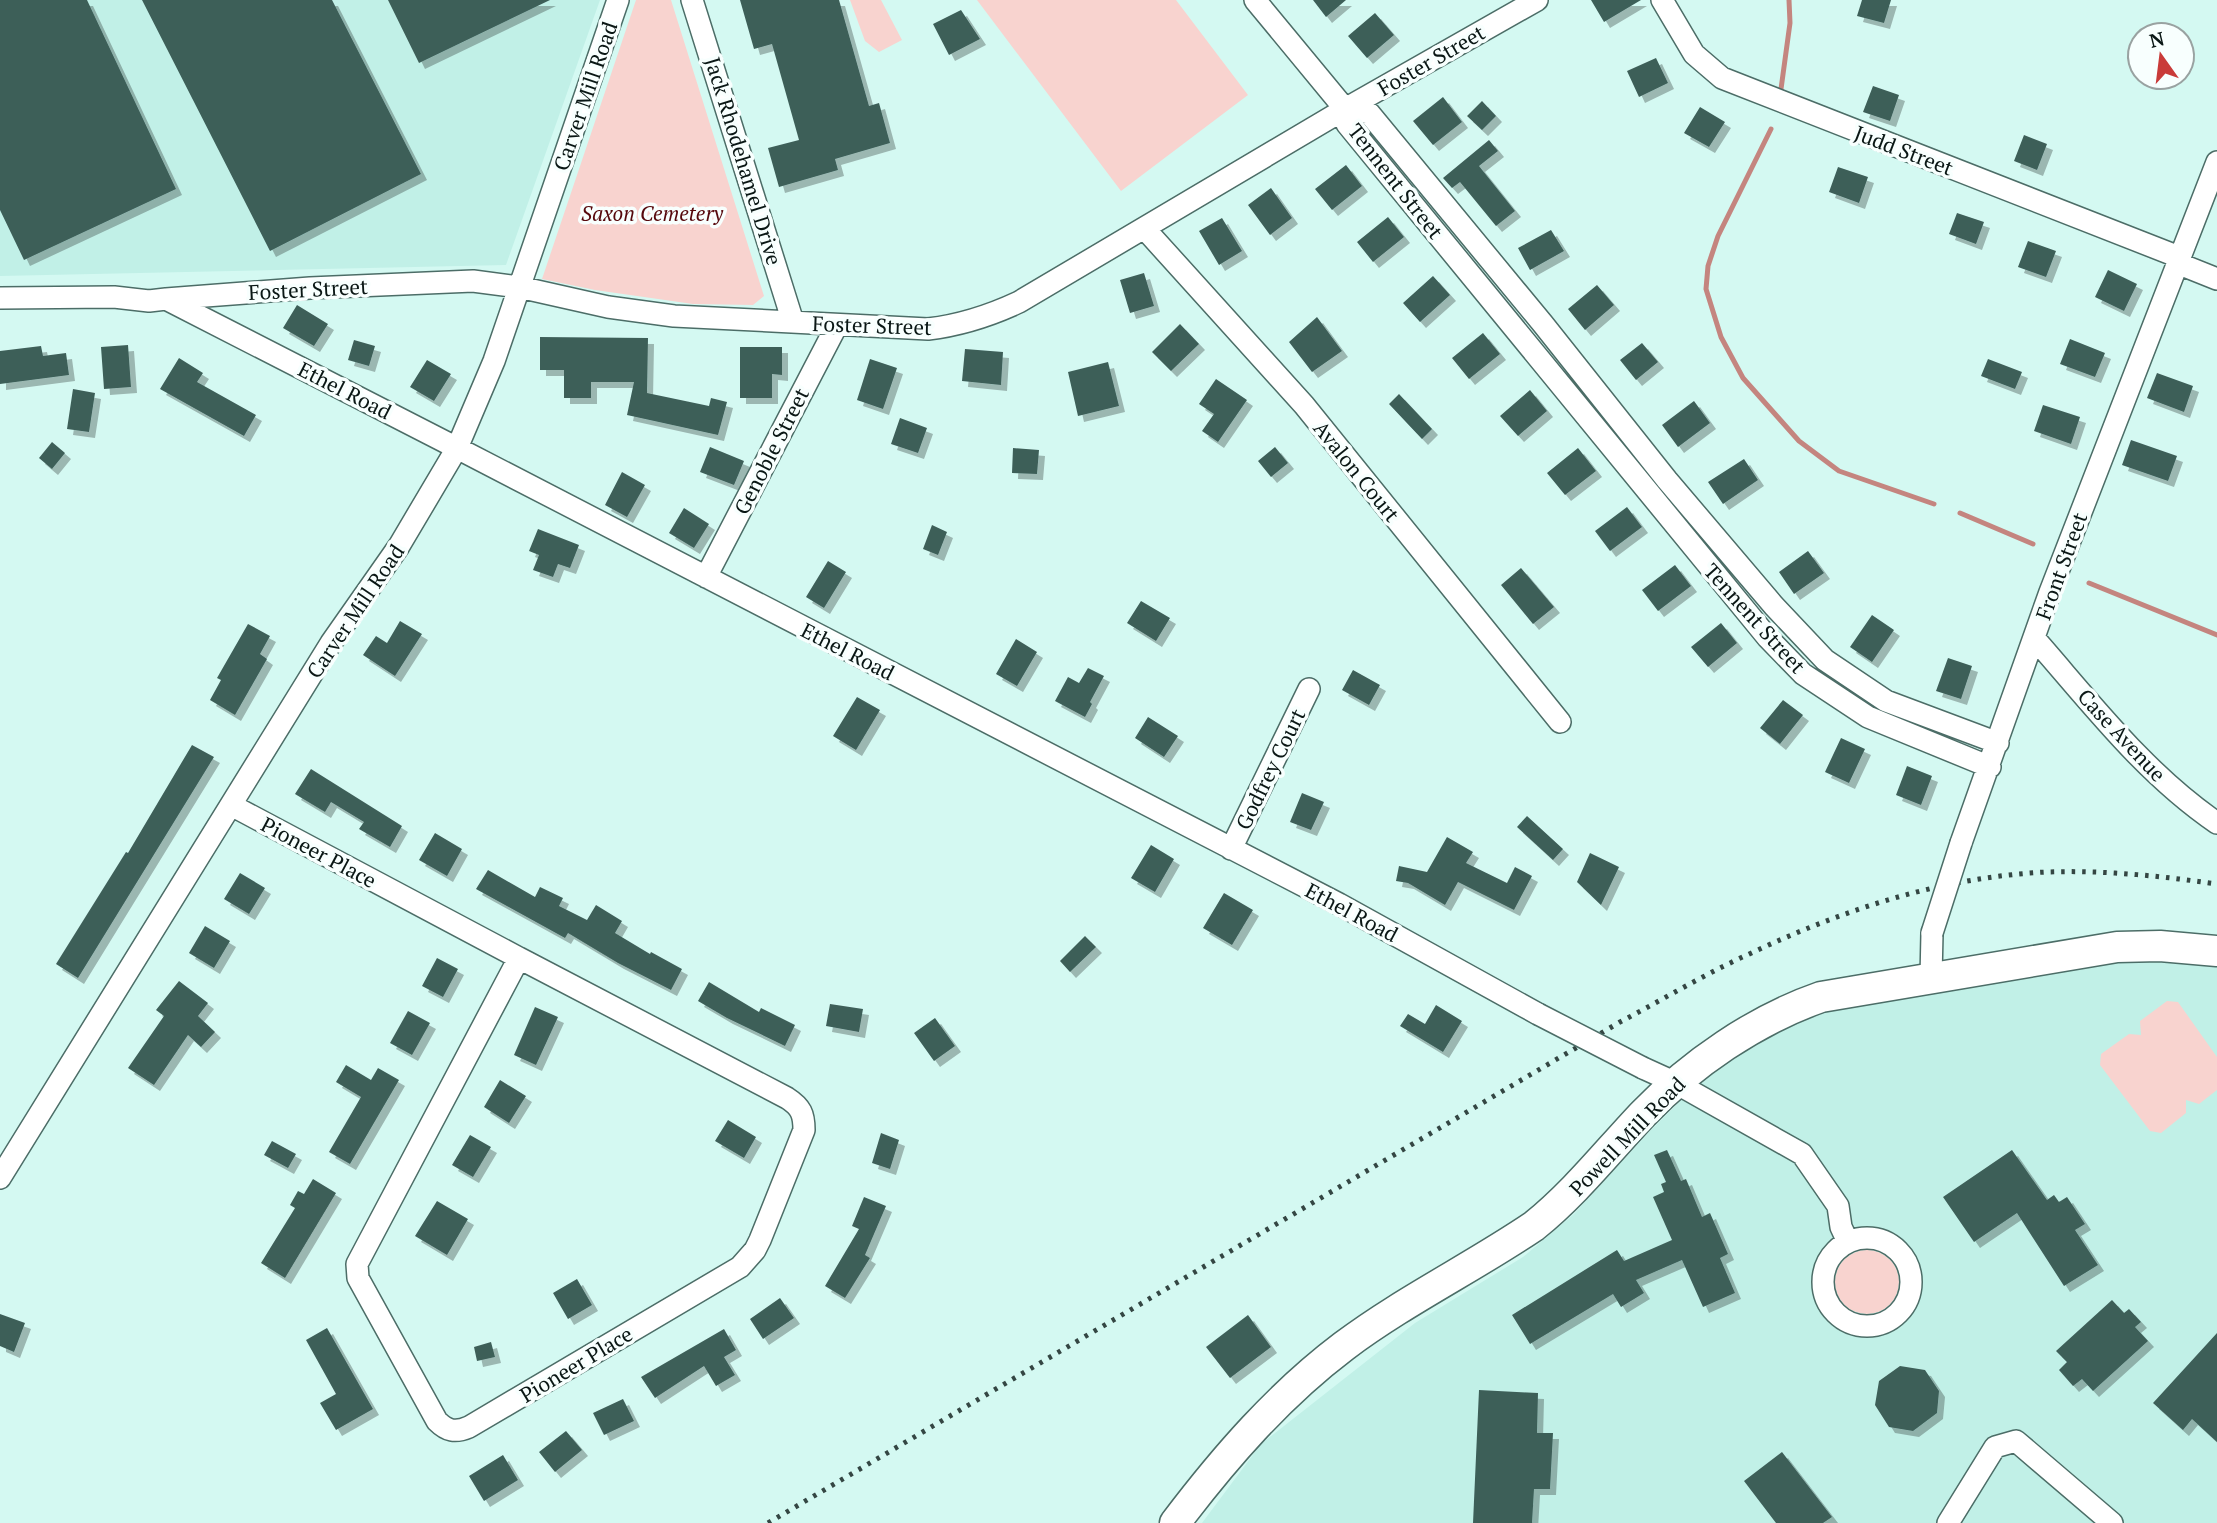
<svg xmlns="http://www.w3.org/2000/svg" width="2217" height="1523" font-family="'PT Serif',serif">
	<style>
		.built { fill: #c1f0e7 }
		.green { fill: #f8d3cf }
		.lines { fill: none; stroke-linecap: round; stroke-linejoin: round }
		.stream { stroke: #c4857f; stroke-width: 5 }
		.building { fill: #3e5f59; filter: url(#shadow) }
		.street-casing { stroke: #4c6d67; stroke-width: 24 }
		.secondary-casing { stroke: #4c6d67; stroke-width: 33 }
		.street { stroke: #fff; stroke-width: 21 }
		.secondary { stroke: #fff; stroke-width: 30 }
		.rail { stroke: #344643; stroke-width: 5; stroke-dasharray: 3.5 7; stroke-linecap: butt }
		.street-bridge-casing { stroke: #4c6d67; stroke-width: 24; stroke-linecap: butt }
		.street-bridge { stroke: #fff; stroke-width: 21 }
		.labels { text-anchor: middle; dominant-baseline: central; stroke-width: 7; stroke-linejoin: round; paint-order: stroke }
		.street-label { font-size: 21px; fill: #0a1715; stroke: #f8fffe }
		.park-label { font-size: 21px; font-style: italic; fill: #56080c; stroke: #f8fffe }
	</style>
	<defs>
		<filter id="shadow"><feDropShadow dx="6" dy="6" stdDeviation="0" flood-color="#0004"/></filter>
	</defs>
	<rect width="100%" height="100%" fill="#d4f9f2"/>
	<path class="built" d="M0 0H600L506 265 0 276Z
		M2118 959 2217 962V1523H1202L1261 1444 1415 1323 1523 1257 1574 1214 1652 1129 1722 1060 1793 1021 1854 1001Z"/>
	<path class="green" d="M636 0H671L764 296 753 305 693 304 595 290 542 279Z
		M850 0H881L902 40 879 52 865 41Z
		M977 0H1176L1248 95 1121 191Z
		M2167 1001 2178 1002 2217 1057V1090L2199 1104 2186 1100V1113L2161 1133 2150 1131 2100 1065 2101 1054 2129 1034 2141 1035 2140 1021Z
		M1835 1282a32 32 0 1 1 64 0a32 32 0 1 1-64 0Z"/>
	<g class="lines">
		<path class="stream" d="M1781 89 1790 23 1789 0
			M1771 129 1718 236 1708 266 1706 289 1721 337 1743 378 1799 441 1839 471 1934 504
			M1960 513 2033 544
			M2089 583 2217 635"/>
	</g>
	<path class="building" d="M0 0H87L176 189 24 260 0 210Z
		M142 0H332L421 174 270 251Z
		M388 0H550L419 63Z
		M740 0H839L869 106 879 103 890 143 835 159 838 170 779 187 768 148 799 140 772 44 754 49Z
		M1313 0H1346L1326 17Z
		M1591 0H1641L1604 22Z
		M1862 0H1891L1884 23 1857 16Z
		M961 10 980 39 949 55 933 24Z
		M1375 13 1394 35 1367 58 1348 36Z
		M1656 58 1668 83 1639 97 1627 71Z
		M1873 86 1899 95 1890 121 1863 112Z
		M1443 97 1462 122 1433 145 1413 121Z
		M1482 101 1496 116 1482 130 1467 116Z
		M1700 107 1725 122 1709 147 1684 133Z
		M2024 135 2047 144 2037 170 2014 161Z
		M1489 140 1498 151 1479 166 1515 211 1496 226 1460 182 1452 188 1443 178Z
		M1346 165 1362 186 1332 210 1315 189Z
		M1838 167 1868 177 1859 203 1829 192Z
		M1271 188 1292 218 1270 235 1248 205Z
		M1957 213 1984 222 1976 244 1949 234Z
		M1388 217 1404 237 1373 262 1357 242Z
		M1222 218 1242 251 1219 265 1199 231Z
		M1551 230 1564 251 1530 270 1518 248Z
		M2028 241 2056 251 2046 277 2018 267Z
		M2108 270 2137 284 2124 311 2095 297Z
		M1144 273 1154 306 1130 313 1120 280Z
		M1433 276 1450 295 1420 322 1403 303Z
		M1597 285 1614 305 1585 330 1568 309Z
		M297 305 328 324 314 346 283 328Z
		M1317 317 1342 351 1312 372 1289 342Z
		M1180 324 1199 344 1171 371 1152 352Z
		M1483 333 1500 354 1469 379 1452 358Z
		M540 337 648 338 647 393 709 406 711 398 727 402 718 435 627 415 634 382H591V398H564V370H540Z
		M2070 339 2105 353 2095 377 2060 364Z
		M354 340 375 346 369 366 348 360Z
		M1642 343 1658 362 1636 380 1620 360Z
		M128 345 131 387 104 389 101 347Z
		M41 346 43 356 66 353 69 375 0 384V351Z
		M740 347H782V375L772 374V398H740Z
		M965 349 1003 352 1001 385 962 381Z
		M179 358 203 373 197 382 256 415 244 436 160 389Z
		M870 359 897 368 883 409 857 400Z
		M1988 359 2022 372 2015 389 1981 376Z
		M427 360 451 374 434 401 410 387Z
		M1108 362 1119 406 1078 416 1068 372Z
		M2157 373 2193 386 2184 412 2147 398Z
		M1216 379 1247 400 1218 442 1202 431 1214 414 1199 404Z
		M73 389 95 393 89 432 67 429Z
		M1530 390 1547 411 1518 436 1500 416Z
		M1399 394 1432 429 1422 439 1389 404Z
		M1694 401 1710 423 1678 447 1662 425Z
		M2043 405 2080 417 2071 444 2034 431Z
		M900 418 927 428 918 453 891 444Z
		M2131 440 2177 456 2168 481 2122 465Z
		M52 442 65 453 52 469 39 458Z
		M710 447 744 461 734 485 700 472Z
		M1275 447 1288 463 1271 477 1258 461Z
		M1013 448 1039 450 1037 474 1012 473Z
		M1578 448 1596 471 1565 495 1547 473Z
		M1744 459 1758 480 1723 504 1708 482Z
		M622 472 645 485 627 517 605 505Z
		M1627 507 1642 527 1610 551 1595 531Z
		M684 508 709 524 694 548 669 533Z
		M932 525 947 532 938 555 923 549Z
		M538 529 579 545 570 568 558 564 553 577 533 570 539 555 529 551Z
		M1808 551 1824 573 1794 594 1779 572Z
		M828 561 846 572 824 608 806 597Z
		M1675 565 1691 586 1658 611 1642 590Z
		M1521 568 1554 607 1533 624 1501 585Z
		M1141 601 1170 618 1156 641 1127 623Z
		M1872 615 1894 630 1872 662 1850 647Z
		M400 621 422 634 395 676 363 655 376 636 387 643Z
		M1721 623 1737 643 1708 667 1691 647Z
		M248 624 270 636 260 654 267 659 235 715 210 700 221 680 217 678Z
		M1016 639 1037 652 1017 686 996 674Z
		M1948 658 1972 666 1961 699 1936 691Z
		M1088 668 1104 676 1090 702 1092 704 1085 717 1055 701 1068 677 1079 683Z
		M1353 670 1380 685 1369 705 1342 690Z
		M857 697 880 710 856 750 833 736Z
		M1783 700 1803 715 1780 744 1760 728Z
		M1148 717 1178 736 1164 757 1135 738Z
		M1841 738 1865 749 1849 783 1825 772Z
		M192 745 214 757 78 978 56 964 126 852 128 853Z
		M1907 766 1932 776 1921 805 1896 795Z
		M311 769 402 826 390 847 359 829 364 822 331 802 325 812 295 794Z
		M1302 793 1324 802 1311 830 1290 822Z
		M1527 816 1563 849 1553 860 1517 827Z
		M435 833 462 849 447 876 419 860Z
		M1447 837 1473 852 1466 863 1507 883 1515 867 1532 876 1514 910 1458 882 1445 905 1408 883 1396 881 1399 866 1427 872Z
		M1151 845 1174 859 1155 892 1131 878Z
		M1590 853 1619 867 1601 905 1577 882Z
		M488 870 535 897 540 887 563 898 559 906 587 920 596 905 622 921 615 933 650 954 651 952 682 969 671 990 618 963 568 933 565 938 476 889Z
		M240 873 265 888 249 914 224 899Z
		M1224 893 1253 910 1232 945 1203 928Z
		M205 926 230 941 214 968 189 953Z
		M1085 936 1096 947 1070 972 1060 961Z
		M437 958 458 969 443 997 422 986Z
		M179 981 208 1003 198 1016 215 1032 201 1047 188 1035 154 1085 128 1068 164 1016 156 1010Z
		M709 982 759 1012 761 1008 795 1025 785 1046 727 1018 698 1001Z
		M830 1004 863 1009 859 1032 826 1026Z
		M1436 1005 1462 1021 1443 1052 1400 1026 1408 1014 1425 1024Z
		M535 1007 558 1017 536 1065 514 1055Z
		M408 1011 430 1023 412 1055 390 1043Z
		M935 1018 955 1046 934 1061 914 1033Z
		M346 1065 371 1080 378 1068 399 1080 350 1164 329 1152 361 1097 336 1082Z
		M500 1080 526 1096 509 1123 484 1107Z
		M728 1120 756 1137 744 1158 715 1141Z
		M881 1133 899 1140 890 1169 872 1163Z
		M470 1135 491 1147 473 1177 452 1165Z
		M272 1141 296 1154 288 1168 264 1155Z
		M1667 1150 1681 1181 1686 1179 1702 1217 1710 1213 1728 1254 1720 1258 1735 1293 1703 1307 1682 1260 1636 1280 1644 1293 1621 1307 1613 1294 1530 1344 1512 1315 1617 1250 1624 1261 1672 1240 1653 1197 1664 1192 1661 1184 1666 1182 1654 1155Z
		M2012 1150 2047 1200 2054 1195 2059 1202 2067 1197 2085 1224 2075 1230 2098 1265 2064 1286 2017 1213 1974 1242 1943 1197Z
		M313 1179 336 1193 285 1278 261 1263 295 1208 290 1205 298 1191 304 1194Z
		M864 1197 886 1206 865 1255 870 1258 845 1298 825 1286 859 1229 852 1226Z
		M437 1201 468 1219 447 1255 415 1236Z
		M577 1279 592 1305 568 1319 553 1293Z
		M780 1298 794 1318 763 1339 750 1319Z
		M2112 1300 2124 1313 2129 1309 2141 1322 2135 1327 2148 1341 2093 1391 2082 1379 2073 1386 2059 1370 2067 1362 2056 1351Z
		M0 1314 25 1323 14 1352 0 1346Z
		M1248 1315 1271 1347 1230 1378 1206 1347Z
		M327 1328 373 1409 336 1430 320 1403 336 1394 306 1340Z
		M724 1329 736 1350 724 1357 735 1375 716 1386 704 1366 655 1398 641 1377Z
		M2217 1333V1442L2192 1419 2183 1430 2153 1403Z
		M491 1342 495 1357 477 1361 474 1347Z
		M1900 1366 1925 1370 1939 1391 1937 1413 1913 1431 1889 1427 1875 1405 1879 1381Z
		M1479 1390 1538 1393 1537 1433H1553L1550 1489H1534L1532 1523H1473Z
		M623 1399 634 1421 604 1435 593 1413Z
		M566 1431 582 1450 555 1472 539 1452Z
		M1782 1452 1832 1517 1823 1523H1776L1744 1481Z
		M503 1455 518 1480 484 1501 469 1476Z"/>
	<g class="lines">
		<g class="street-casing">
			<path id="street" d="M692 0 793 322
				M1255 0 1345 109
				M1662 0 1694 54 1722 78 2179 257
				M1345 109 1347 124 1768 638 1803 674 1868 717 1990 767
				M1345 109 1369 113 1543 324 1667 480 1774 606 1825 660 1886 701 1998 743
				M1144 228 1304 405 1560 722
				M2177 263 2217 279
				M0 298 114 297 149 301 166 299 457 448 1339 904 1538 1014
				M166 299 310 288 473 281 519 287 608 307 674 316 928 329C962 325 989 316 1019 302L1345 109 1537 0
				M706 577 837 325
				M2034 638C2091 703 2145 774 2217 823
				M231 805 519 958
				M1961 843 2050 592 2217 162
				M1231 849 1309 689
				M519 958 787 1098C801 1107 804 1114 804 1130L760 1240 755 1250 740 1267 469 1427C455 1433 447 1431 437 1421L358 1278 357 1264Z
				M1931 978 1932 933
				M1643 1068 1676 1083 1802 1154 1838 1206 1841 1227 1848 1242
				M0 1178 331 643 399 546 457 448 494 361 618 0
				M1823 1282a44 44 0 1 1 88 0a44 44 0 1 1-88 0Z
				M1948 1523 1995 1447 2016 1441 2112 1523"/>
		</g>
		<g class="secondary-casing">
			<path id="secondary" d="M1175 1523C1225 1457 1279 1395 1344 1346 1404 1301 1472 1268 1534 1226 1575 1193 1607 1152 1643 1114 1691 1064 1755 1020 1821 997L2117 947 2160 946 2217 951"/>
		</g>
		<use href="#street" class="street"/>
		<use href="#secondary" class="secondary"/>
		<path class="rail" d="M768 1523 1620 1022C1662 1000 1703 975 1747 955 1842 910 1941 877 2047 872 2104 870 2161 876 2217 884"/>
		<g class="street-bridge-casing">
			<path id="street-bridge" d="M1932 933 1961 843
				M1538 1014 1643 1068"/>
		</g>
		<use href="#street-bridge" class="street-bridge"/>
	</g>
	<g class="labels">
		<g class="street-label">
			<text transform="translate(1431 60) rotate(-30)">Foster Street</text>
			<text transform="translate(585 96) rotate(-71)">Carver Mill Road</text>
			<text transform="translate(1904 150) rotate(21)">Judd Street</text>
			<text transform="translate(744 161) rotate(73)">Jack Rhodehamel Drive</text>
			<text transform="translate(1396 181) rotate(52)">Tennent Street</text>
			<text transform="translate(308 289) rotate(-3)">Foster Street</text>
			<text transform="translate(872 325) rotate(2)">Foster Street</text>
			<text transform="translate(345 390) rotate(27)">Ethel Road</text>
			<text transform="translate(771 451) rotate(-63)">Genoble Street</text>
			<text transform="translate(1357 471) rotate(51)">Avalon Court</text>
			<text transform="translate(2061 566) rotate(-70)">Front Street</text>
			<text transform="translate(355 611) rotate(-56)">Carver Mill Road</text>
			<text transform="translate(1755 618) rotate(48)">Tennent Street</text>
			<text transform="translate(848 651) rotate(27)">Ethel Road</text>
			<text transform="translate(2122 735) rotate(47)">Case Avenue</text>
			<text transform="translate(1270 769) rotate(-64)">Godfrey Court</text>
			<text transform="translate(319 852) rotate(28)">Pioneer Place</text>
			<text transform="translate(1352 912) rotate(28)">Ethel Road</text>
			<text transform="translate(1627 1136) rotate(-46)">Powell Mill Road</text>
			<text transform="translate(576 1364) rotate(-31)">Pioneer Place</text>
		</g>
		<g class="park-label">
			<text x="652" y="213">Saxon Cemetery</text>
		</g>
	</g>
	<g transform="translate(2161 56) rotate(346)"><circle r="33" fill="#f8fffe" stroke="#99a2a1" stroke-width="2"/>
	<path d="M0-5L12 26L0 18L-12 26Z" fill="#c93b39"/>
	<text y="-10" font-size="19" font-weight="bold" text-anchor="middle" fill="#0a1715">N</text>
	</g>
</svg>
